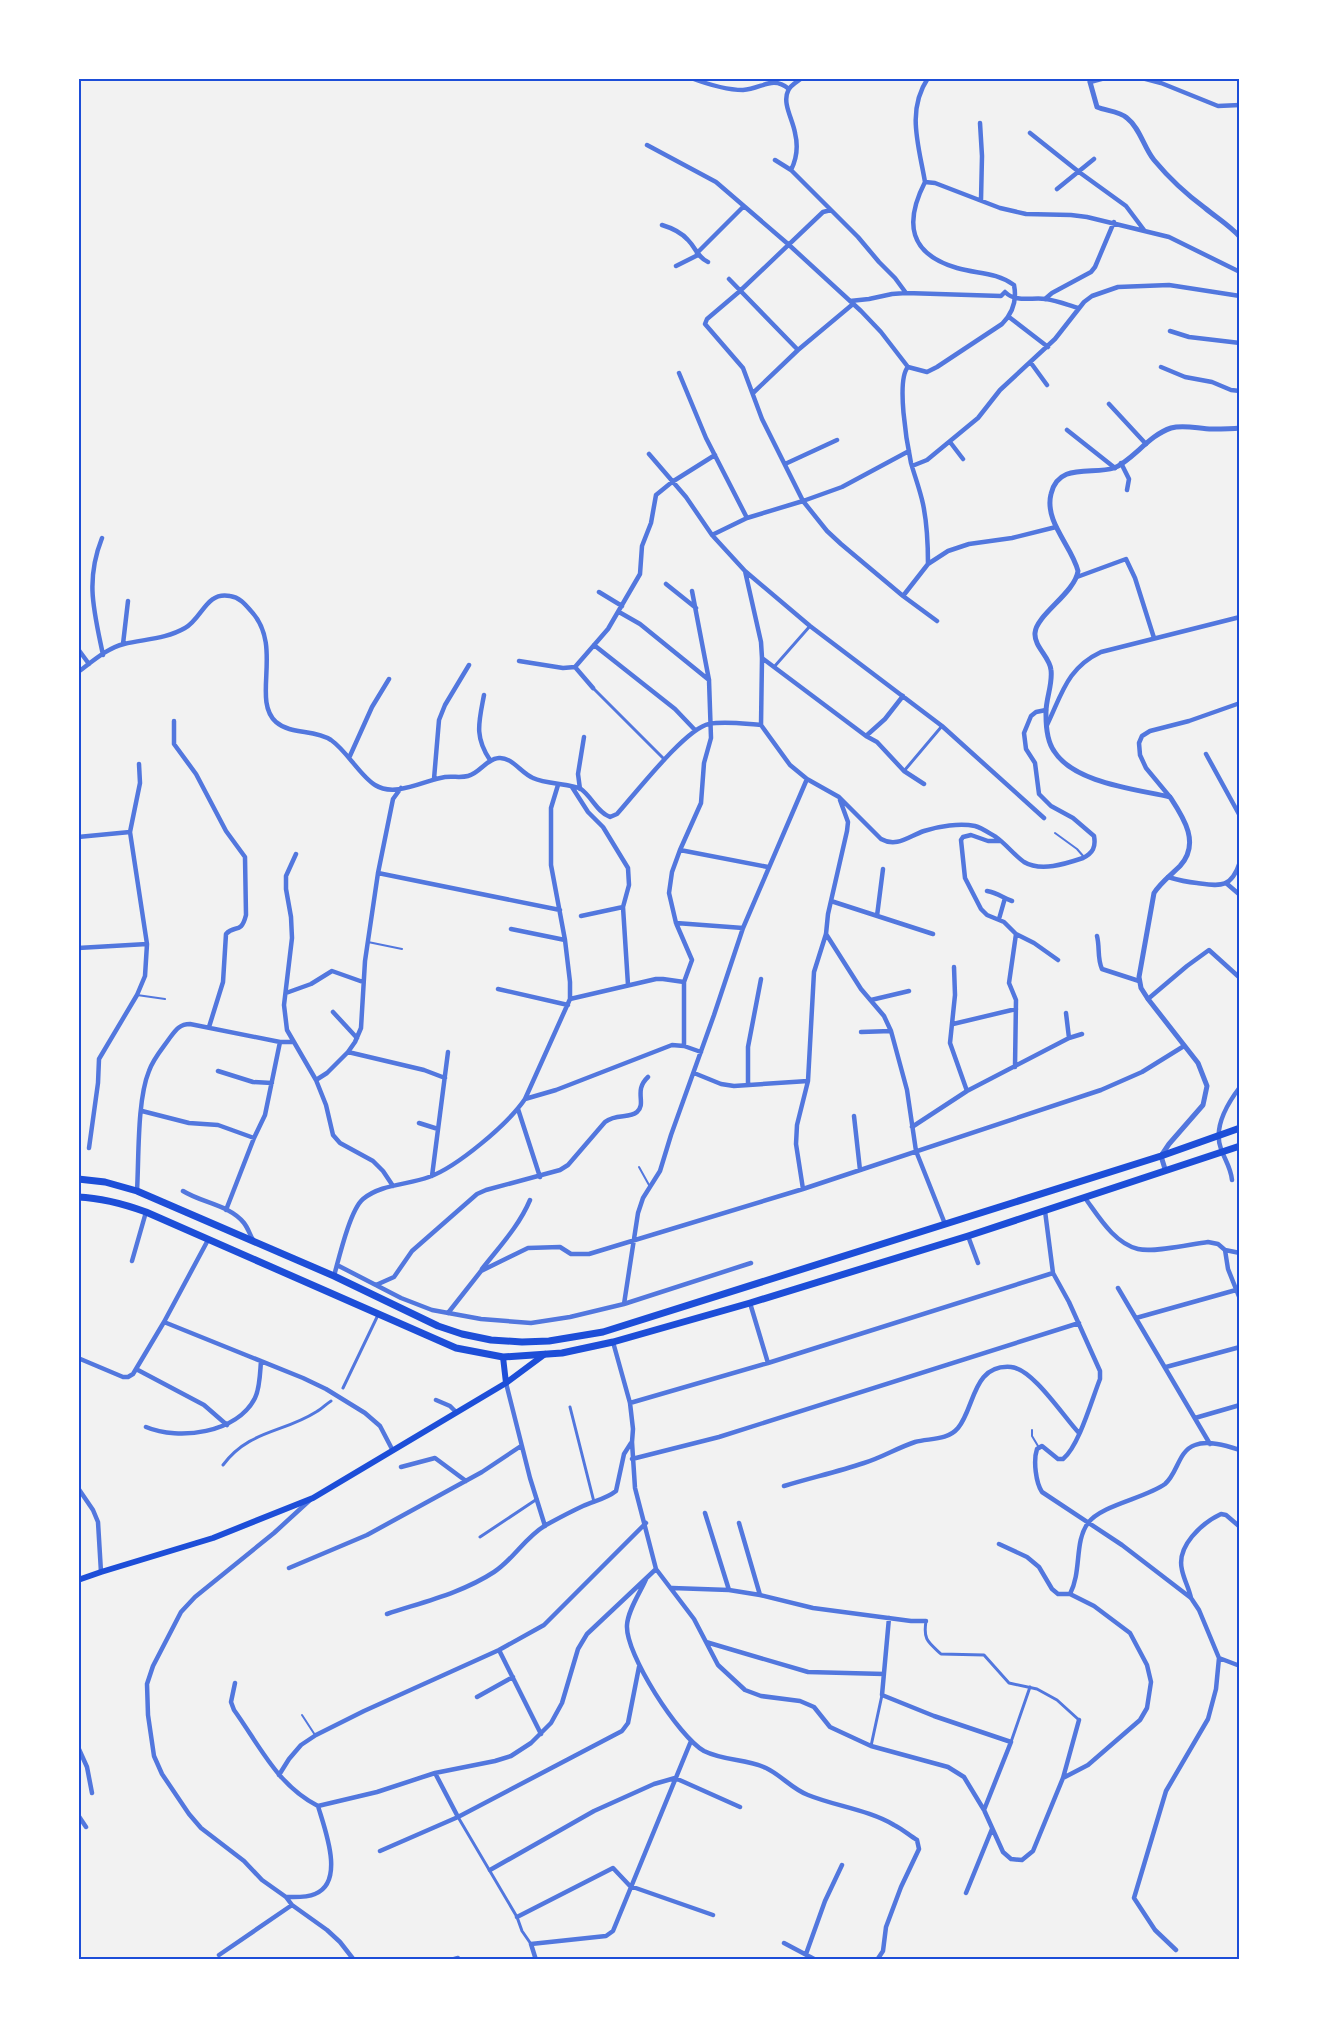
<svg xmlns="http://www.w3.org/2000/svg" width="1318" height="2038" font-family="'Archivo Narrow',sans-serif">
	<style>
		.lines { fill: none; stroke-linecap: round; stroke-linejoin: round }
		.service { stroke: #5277de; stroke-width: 2 }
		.pedestrian { stroke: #5277de; stroke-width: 3 }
		.minor { stroke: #5277de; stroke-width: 4.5 }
		.tertiary { stroke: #5277de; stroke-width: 5 }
		.secondary { stroke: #1d4ed8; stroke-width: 6 }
		.primary { stroke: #1d4ed8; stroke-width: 7 }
		.neatline { fill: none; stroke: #1d4ed8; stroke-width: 2 }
	</style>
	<rect width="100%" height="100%" fill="#f2f2f2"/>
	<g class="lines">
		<path class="service" d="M1055 833 1077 849 1084 857
			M368 942 402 949
			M137 995 165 999
			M639 1167 649 1185
			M1032 1430V1436L1038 1446
			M302 1715 315 1735"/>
		<path class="pedestrian" d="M774 667 810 626
			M593 688 664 759
			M904 771 942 726
			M343 1388 378 1315
			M570 1407 594 1502
			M223 1465C249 1430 283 1433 316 1412 322 1409 326 1404 331 1401
			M480 1537 537 1499
			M926 1621C923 1640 928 1642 941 1654L984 1655 1009 1683 1037 1689 1057 1700 1079 1720
			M1011 1742 1030 1687
			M871 1746 882 1695
			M458 1817 517 1917 522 1931 531 1944"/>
		<path class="minor" d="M691 78C707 84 726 90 743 90 762 89 772 75 789 89
			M1090 78V82L1105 78
			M1142 78 1161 83 1218 106 1240 105
			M980 123 982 156 981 200
			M1030 133 1079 172 1126 206 1144 230
			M647 145 716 182 788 244 861 311 881 332 908 367
			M775 160 791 170 858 237 879 262 895 278 906 293
			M791 170C797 158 798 145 795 133 793 120 782 103 788 91 790 85 797 82 802 78
			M925 182 935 183 1000 208 1026 214 1071 215 1087 217 1169 237 1240 272
			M925 182C919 146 906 111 928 78
			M1057 189 1094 159
			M831 210 823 212 740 291 707 319 705 324 743 368 762 419 803 501 827 531 841 544 903 596 937 621
			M662 225C672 228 681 232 688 240 696 248 697 257 708 262
			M697 253 743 207
			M676 266 698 255
			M729 279 798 350
			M1045 299 1052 293 1091 272 1095 267 1114 222
			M850 301 869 299 892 294 906 293 1001 296 1005 292C1016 303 1032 297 1046 299 1058 301 1068 305 1079 308
			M1009 317 1048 347
			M1170 331 1189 337 1240 343
			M1031 363 1047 385
			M908 367 927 372 937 367 1002 324C1013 313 1017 300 1014 285 996 272 978 274 957 268 909 254 904 223 925 182
			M1161 367 1185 377 1212 382 1231 390 1240 391
			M679 373 706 438 747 518
			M753 393 798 350 853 304
			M1109 404 1146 444
			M1067 430 1115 468
			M950 442 963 459
			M649 454 686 497 712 535 745 571 810 626 942 726 1044 818
			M1121 463 1129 479 1127 490
			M785 464 837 440
			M912 466 927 460 978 418 1000 390 1055 339 1084 302 1092 296 1118 287 1169 285 1240 296
			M712 535 747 518 803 501 842 487 909 451
			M102 538C85 581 94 611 103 655
			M928 564 948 551 969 544 1012 538 1056 527
			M745 571 761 642 762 658 761 725 790 765 807 779 839 797 881 839C897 848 909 836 924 831 939 826 960 823 975 826 982 828 989 833 996 837 1006 844 1014 855 1024 862 1041 872 1065 864 1083 858 1093 853 1096 847 1094 836L1073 818 1051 806 1039 794 1035 763 1026 749 1024 733 1031 716 1036 712 1046 710
			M1077 577 1126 559 1135 578 1154 638
			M666 584 696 608
			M599 592 622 606
			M903 596 928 564C928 544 927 523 923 504 920 490 915 477 911 463 907 444 896 380 908 367
			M619 612 640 624 709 680
			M123 644 128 601
			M594 645 675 709 695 730
			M78 649 89 664
			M762 658 866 736 877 742 904 771 924 784
			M519 661 563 668 575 667 608 629 640 574 642 546 651 523 656 495 672 482 715 455
			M575 667 593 688
			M78 672C92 662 107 648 124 644 145 639 166 639 185 628 202 619 206 591 230 596 239 597 245 604 251 611 284 646 251 700 276 722 291 735 314 729 331 740 347 751 360 776 375 785 395 798 425 780 445 777 453 776 461 778 468 776 480 773 486 759 499 758 512 757 521 773 533 778 545 784 573 784 581 789 592 797 597 812 610 817L617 814C635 794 686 728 709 724 725 721 745 724 761 725
			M484 695C479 722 474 736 490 760
			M174 721V744L196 774 226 831 245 857 246 915C241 935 235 924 226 934L223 982 209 1027
			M1047 725C1062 694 1067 668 1101 652L1240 617
			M866 736 885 719 903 696
			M1206 754 1240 816
			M349 758 372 707 389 679
			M434 779 439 720 445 705 469 665
			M572 787 588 812 603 827 628 868 629 885 623 907 628 985
			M580 789 578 774 584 737
			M1170 797 1146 768 1140 755 1139 743 1142 736 1150 731 1189 721 1240 703
			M78 837 130 832
			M1000 841H988L971 835 963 837 961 840 965 878 981 909 987 915 1004 922 1016 934 1034 943 1058 960
			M680 850 768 867
			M296 854 286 876V889L291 917 292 938 284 1005 287 1030 316 1080 326 1105 333 1135 340 1143 373 1161 383 1171 393 1186
			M378 873 560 910
			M1168 877C1178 880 1187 882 1197 883 1220 886 1231 889 1240 862
			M1226 883 1240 895
			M987 891C998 893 1003 898 1012 901
			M831 901 933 934
			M581 916 623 907
			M877 916 883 869
			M999 919 1005 898
			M676 923 743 928
			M511 929 565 940
			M826 934 861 989 884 1016 891 1031 907 1090 916 1151 945 1224
			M1097 936C1100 948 1097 958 1102 969L1139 981
			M78 948 147 944
			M954 967 955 995 950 1043 967 1091
			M498 989 568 1005
			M286 993 311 984 332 971 363 982
			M570 999 656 979H663L684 982
			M1148 999 1187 966 1209 950 1240 978
			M871 1000 909 991
			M333 1012 357 1038
			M1066 1013 1069 1038
			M953 1024 1016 1009
			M861 1032 891 1031
			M684 1046V982L692 960 676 923 669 893 672 872 680 850 701 803 704 763 711 738 709 680 692 591
			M348 1052 424 1070 445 1078
			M1015 1067 1016 1000 1009 983 1016 934
			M218 1071 253 1082 272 1083
			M694 1073 721 1084 734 1086 808 1081
			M316 1080 327 1073 348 1052 355 1042 361 1028 365 961 378 873 393 799 401 788
			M748 1084V1047L761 979
			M525 1099 556 1090 672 1045 684 1046 701 1052
			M518 1109 540 1177
			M142 1111 189 1123 218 1125 254 1138
			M854 1116 860 1170
			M419 1123 438 1129
			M912 1127 967 1091 1069 1038 1082 1034
			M89 1148 98 1083 99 1059 137 995 145 976 147 944 130 832 140 783 139 764
			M432 1176 448 1052
			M1232 1180C1231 1168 1225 1160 1221 1149 1213 1128 1227 1104 1240 1087
			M803 1189 796 1144 797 1125 808 1081 814 972 826 934 828 914 847 831 848 822 840 800
			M137 1191C139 1158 137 1100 149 1071 153 1059 162 1049 169 1039 175 1031 179 1024 190 1024L280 1042H292
			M183 1191C202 1203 230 1205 244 1223 248 1228 250 1235 253 1240
			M1085 1198C1099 1217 1114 1243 1138 1249 1154 1253 1191 1244 1208 1242L1218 1244 1225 1250 1228 1269 1240 1299
			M226 1210 254 1138 265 1115 280 1042
			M1045 1211 1053 1273 1069 1302 1100 1371V1379C1092 1399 1079 1446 1063 1459H1058L1042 1446 1037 1449C1033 1461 1036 1483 1042 1492L1122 1545 1191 1598 1199 1610 1219 1658 1216 1689 1208 1719 1166 1791 1134 1898 1155 1930 1176 1950
			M968 1236 978 1263
			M1225 1250 1240 1253
			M132 1261 146 1212
			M337 1265 401 1298 432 1310 481 1319 531 1323 570 1317 624 1304 751 1263
			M482 1269C500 1246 519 1226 530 1200
			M334 1276C339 1258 350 1210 363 1199 381 1184 408 1185 429 1177 457 1167 508 1124 525 1099L570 999V982L565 940 551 865V808L558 785
			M376 1285 394 1277 412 1251 477 1194 486 1190 560 1170 568 1165 605 1122C616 1113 629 1119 637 1112 647 1103 633 1091 648 1077
			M1118 1288 1210 1444
			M750 1303 768 1363
			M624 1304 638 1213 643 1198 660 1171 671 1135 714 1015 743 928 807 779
			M448 1313 481 1271 528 1248 560 1247 571 1254H589L803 1189 1101 1090 1142 1072 1184 1046
			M1136 1318 1236 1290
			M164 1322 303 1378 326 1389 365 1413 380 1426 392 1449
			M613 1342 630 1403 633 1429 632 1442 635 1488 656 1569 694 1619 718 1665 745 1690 761 1696 800 1701 814 1707 830 1727 871 1746 948 1767 964 1777 984 1810 1003 1852 1011 1859 1022 1860 1033 1851 1063 1778 1079 1720
			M78 1358 123 1377H128L133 1374 164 1322 208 1240
			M1166 1367 1240 1347
			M136 1369 204 1405 227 1425
			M506 1383 530 1478 545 1526
			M436 1400 450 1406 456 1412
			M630 1403 768 1363 1053 1273
			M1195 1418 1240 1405
			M146 1427C179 1441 237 1433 255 1398 260 1388 260 1373 261 1361
			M632 1459 719 1437 1079 1323
			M401 1467 435 1458 466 1481
			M784 1486C810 1478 837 1472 864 1463 881 1458 897 1448 915 1442 929 1438 947 1441 958 1428 975 1408 972 1364 1011 1367 1033 1369 1063 1416 1079 1433
			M78 1488 93 1510 98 1522 101 1572
			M310 1500 274 1533 195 1597 181 1612 153 1666 147 1684 148 1715 154 1756 162 1774 189 1814 201 1828 244 1861 262 1880 286 1897 292 1905 327 1930 340 1942 354 1960
			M705 1513 729 1590
			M739 1523 760 1595
			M999 1544 1027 1557 1039 1567 1052 1589 1058 1594H1070L1094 1606 1130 1633 1147 1665 1151 1682 1147 1708 1140 1720 1088 1765 1063 1778
			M289 1568 367 1535 482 1472 521 1446
			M646 1579C640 1593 628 1610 627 1625 625 1654 679 1737 704 1751 724 1761 747 1759 766 1768 781 1775 792 1789 808 1795 835 1806 869 1810 894 1825 902 1829 909 1835 917 1840L919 1849 901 1887 886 1927 883 1951 877 1960
			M672 1588 729 1590 760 1595 813 1608 911 1621H926
			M1070 1594C1082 1571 1074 1542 1088 1523 1101 1505 1146 1498 1165 1484 1178 1473 1178 1451 1195 1445 1208 1440 1227 1446 1240 1450
			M1191 1598C1189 1588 1184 1580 1182 1570 1176 1546 1202 1523 1221 1514L1226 1515 1240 1527
			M387 1614C423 1602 462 1593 494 1572 514 1559 525 1537 546 1525 557 1519 570 1512 583 1506 594 1501 606 1499 616 1491L624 1454 631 1443
			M889 1618 882 1695 934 1716 1011 1742 984 1810
			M706 1642 808 1672 884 1674
			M499 1650 541 1734
			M1219 1658 1240 1666
			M235 1683 231 1702 234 1710C260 1746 277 1785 318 1806
			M477 1697 513 1677
			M78 1747 87 1767 92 1793
			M435 1773 458 1817
			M279 1775 289 1759 301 1745 316 1735 364 1711 499 1650 544 1625 646 1523
			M318 1806 377 1792 435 1773 495 1761 511 1756 531 1743 551 1723 562 1703 578 1649 587 1634 656 1569
			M78 1815 86 1827
			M380 1851 458 1817 622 1731 628 1723 639 1667
			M490 1870 594 1811 654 1784 675 1778 740 1807
			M966 1893 992 1829
			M286 1897C295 1897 306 1898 315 1894 346 1882 324 1827 318 1806
			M517 1917 613 1868 630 1886 713 1915
			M784 1943 816 1960
			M806 1954 825 1901 842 1865
			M219 1955 292 1905
			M451 1960 458 1958
			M536 1960 531 1944 606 1936 613 1931 691 1741"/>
		<path class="tertiary" d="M1090 82 1097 107C1106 111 1119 111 1127 118 1140 128 1144 148 1154 160 1169 178 1186 194 1205 208 1217 218 1229 225 1240 237
			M1165 1169 1161 1156 1169 1144 1203 1105 1207 1086 1198 1063 1148 999 1141 988 1139 977 1154 893C1161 882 1171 875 1180 866 1201 843 1183 817 1170 797 1135 789 1074 783 1054 751 1047 741 1046 727 1046 715 1045 700 1053 685 1051 670 1050 657 1034 647 1035 633 1036 615 1075 593 1078 571 1072 546 1044 522 1051 494 1058 462 1093 475 1114 468 1132 461 1149 435 1171 428 1184 424 1199 429 1212 429 1221 429 1231 429 1240 428"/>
		<path class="secondary" d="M503 1357 506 1383
			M78 1580 101 1572 213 1538 313 1498 506 1383 545 1354"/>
		<path class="primary" d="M78 1179 105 1182 137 1191 334 1276 438 1326 462 1334 491 1340 522 1342 549 1341 603 1332 1161 1156 1240 1128
			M78 1197C102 1198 124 1204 146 1212L456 1348 503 1357 562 1353 613 1342 750 1303 968 1236 1240 1146"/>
	</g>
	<rect width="1318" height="2038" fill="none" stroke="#ffffff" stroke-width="159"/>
	<rect x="80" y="80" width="1158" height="1878" class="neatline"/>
</svg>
